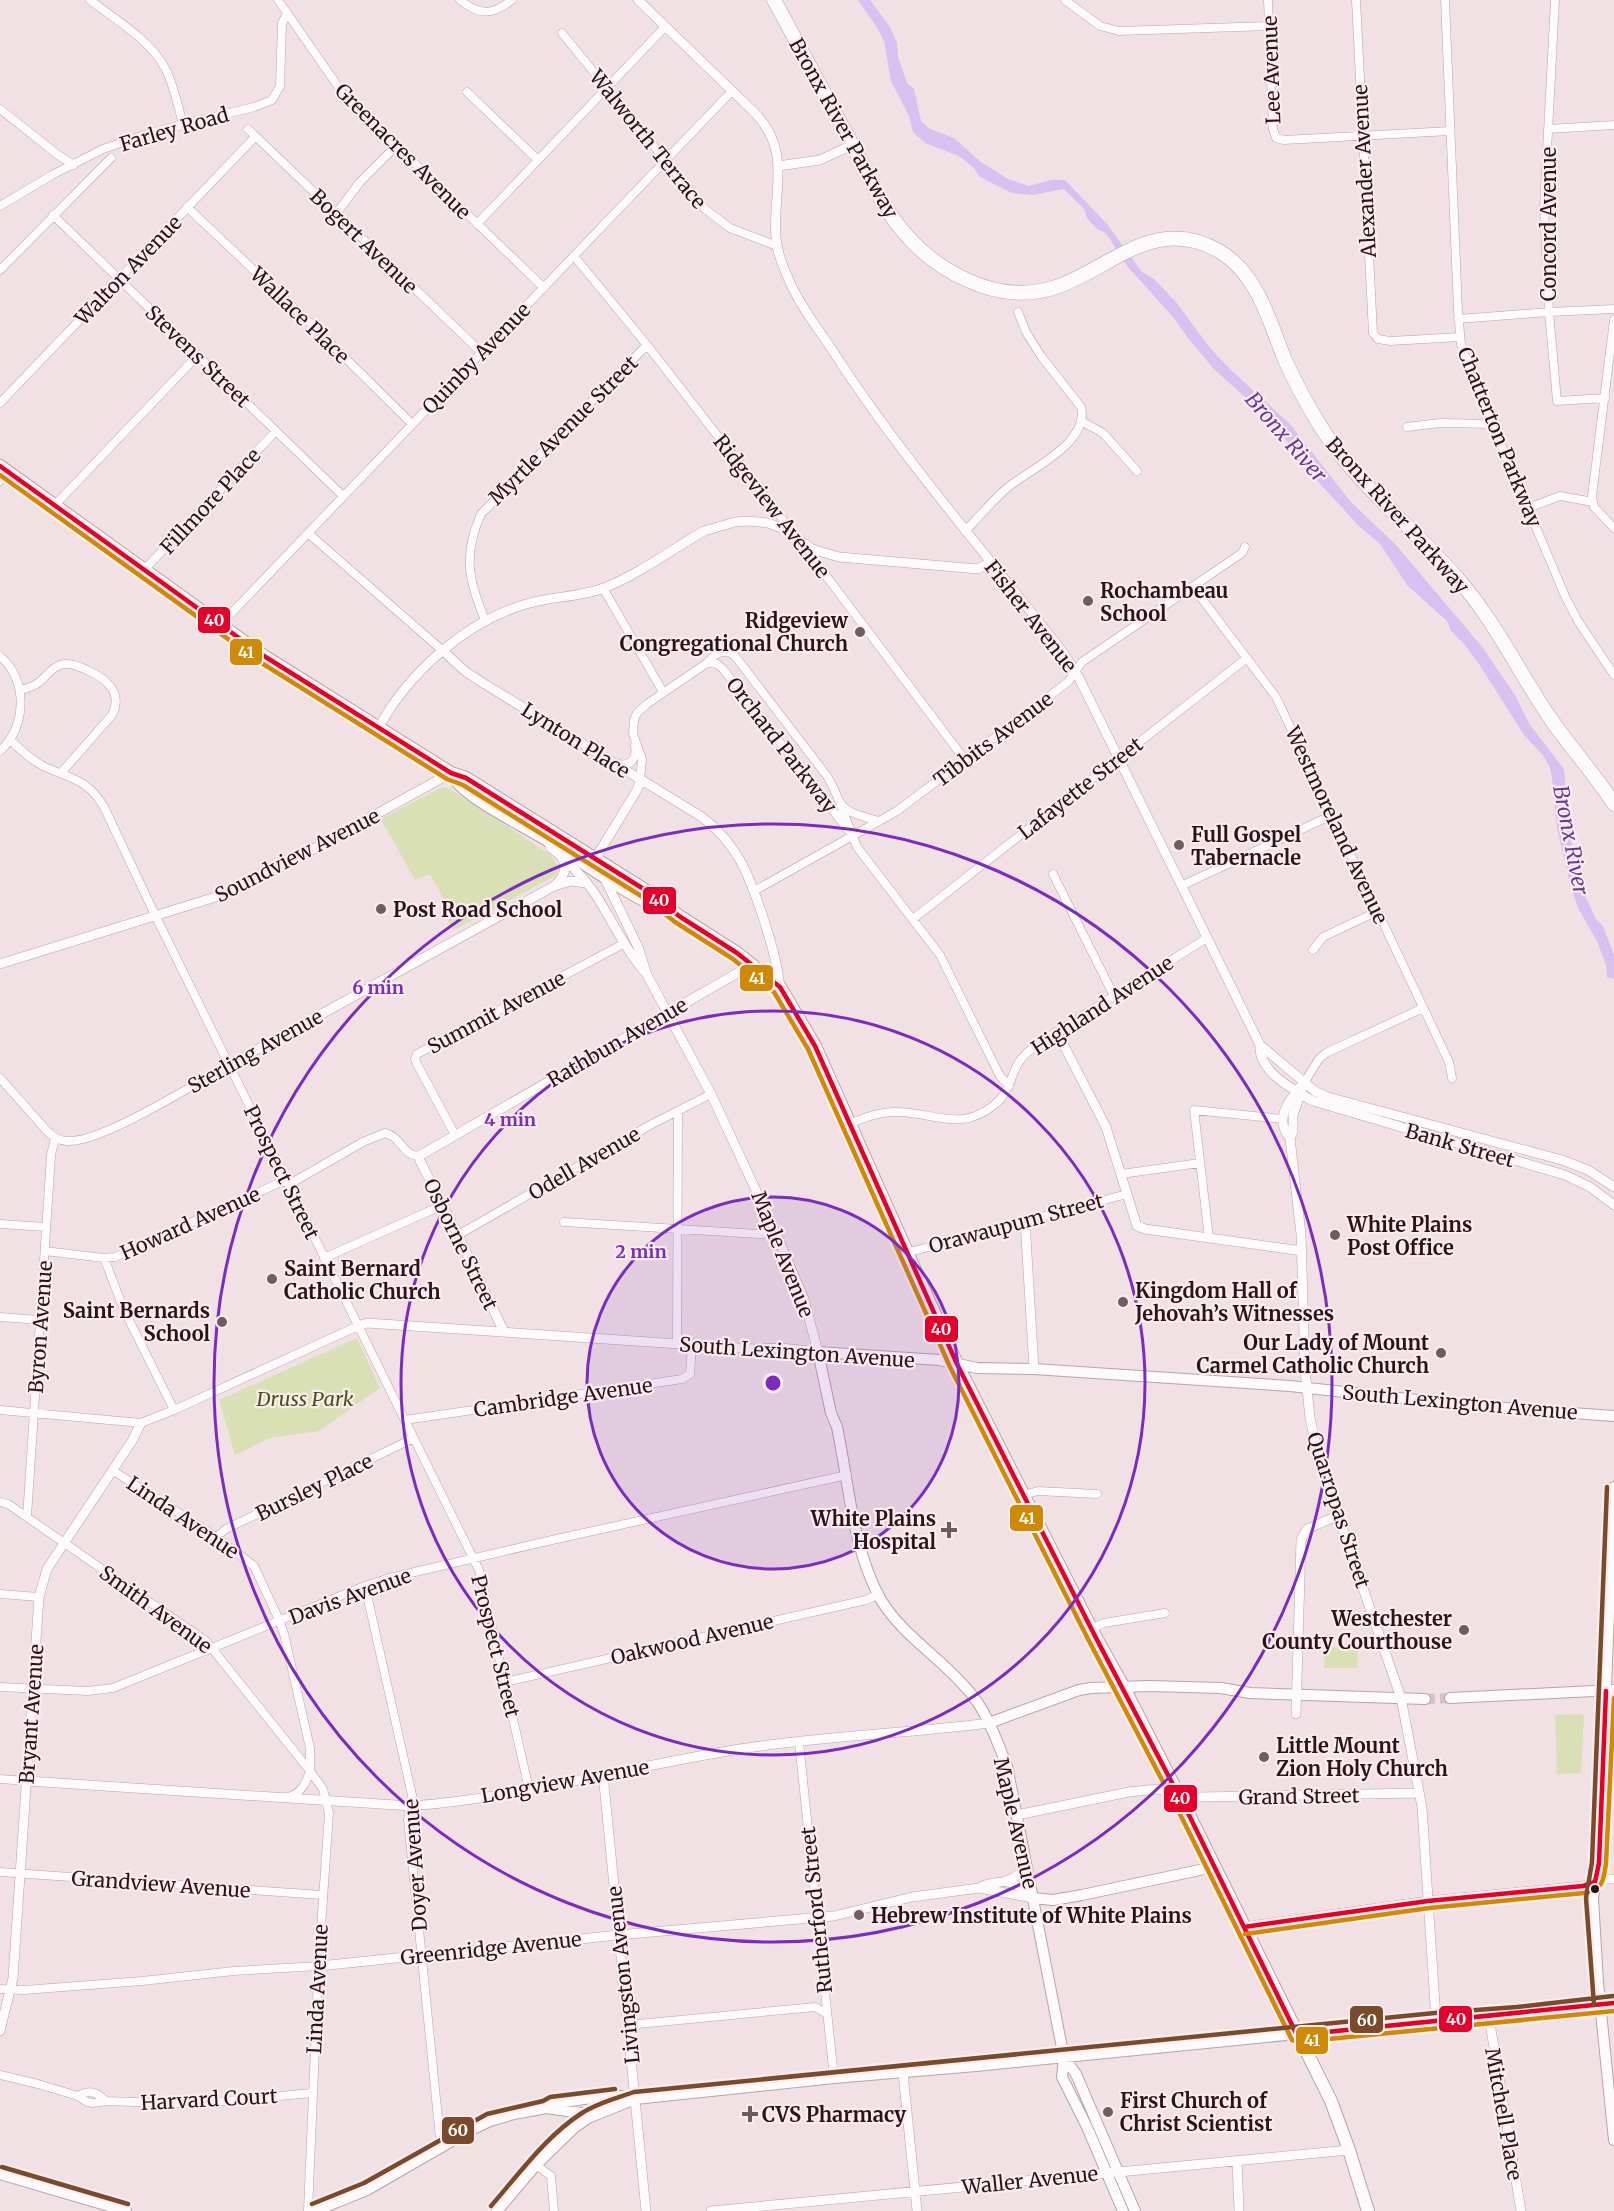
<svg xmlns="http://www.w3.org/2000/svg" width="1614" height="2211" font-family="Merriweather,serif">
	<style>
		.green { fill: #d9e0b5 }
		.water { fill: #d8c0f0 }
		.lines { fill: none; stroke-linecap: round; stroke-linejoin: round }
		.secondary-tunnel { stroke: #d3c2c6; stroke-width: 10; stroke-dasharray: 10 5; stroke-linecap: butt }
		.minor-casing { stroke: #b7a4a9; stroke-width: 9 }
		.tertiary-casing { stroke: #b7a4a9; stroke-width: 10 }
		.secondary-casing { stroke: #b7a4a9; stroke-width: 12 }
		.primary-casing { stroke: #b7a4a9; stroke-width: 14 }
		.trunk-casing { stroke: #b7a4a9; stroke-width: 15 }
		.minor { stroke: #fdfafb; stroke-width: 8 }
		.tertiary { stroke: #fdfafb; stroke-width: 9 }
		.secondary { stroke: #fdfafb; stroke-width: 10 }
		.primary { stroke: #fdfafb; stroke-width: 12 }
		.trunk { stroke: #fdfafb; stroke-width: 14 }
		.bus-1-casing { stroke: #faecef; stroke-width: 9 }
		.bus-2-casing { stroke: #faecef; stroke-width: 9 }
		.bus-3-casing { stroke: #faecef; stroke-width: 9 }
		.bus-1 { stroke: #e4002b; stroke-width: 4.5 }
		.bus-2 { stroke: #ce8905; stroke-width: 4.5 }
		.bus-3 { stroke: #7a4b2a; stroke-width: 4.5 }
		.ring { fill: none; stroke: #7b2cbf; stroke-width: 3 }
		.poi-dot { fill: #705b60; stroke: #faecef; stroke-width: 2 }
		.bus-dot { fill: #2b1319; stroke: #faecef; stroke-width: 2 }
		.labels { text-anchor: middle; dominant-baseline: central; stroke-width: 4.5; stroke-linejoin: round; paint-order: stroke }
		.street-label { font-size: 20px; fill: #2b1319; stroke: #faecef }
		.poi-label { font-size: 20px; font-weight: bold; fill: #2b1319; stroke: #faecef; text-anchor: start }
		.park-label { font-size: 20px; font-style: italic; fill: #445515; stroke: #faecef }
		.water-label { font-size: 21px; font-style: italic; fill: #673998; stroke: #faecef }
		.centre { fill: #7b2cbf; stroke: #faecef; stroke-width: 3 }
		.ring-label { font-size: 18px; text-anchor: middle; font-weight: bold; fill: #7b2cbf; stroke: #faecef; stroke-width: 4.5; stroke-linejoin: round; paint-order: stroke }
		.line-badge { stroke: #faecef; stroke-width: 2 }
		.badge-label { font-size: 16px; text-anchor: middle; font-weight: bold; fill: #fff }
	</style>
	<rect width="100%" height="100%" fill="#f1e1e4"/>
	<path class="green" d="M443 787 451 789 549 854 558 865V871L553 877 454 930 442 912 446 903 430 874 415 880 382 821 384 817Z
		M357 1338 380 1388 319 1431 270 1438 235 1455 219 1400Z
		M1325 1647 1358 1648 1357 1668H1324Z
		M1581 1714 1584 1716 1581 1773 1557 1774 1555 1715Z"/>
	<path class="water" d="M858 0H870L890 27 897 43 898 57 907 83 914 89 921 121 930 129 954 138 981 162 1008 179 1029 186 1051 180H1065L1107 224 1142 272 1154 279 1176 302 1210 348 1231 370 1290 424 1350 501 1396 545 1483 648 1515 695 1530 725 1564 769 1569 828 1579 883 1596 919 1603 926 1614 955V979L1607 977 1606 965 1597 941 1579 910 1571 888 1557 828 1552 778 1549 765 1542 754 1524 735 1479 664 1464 644 1451 631 1447 621 1407 585 1380 544 1359 526 1321 485 1271 421 1214 369 1188 338 1173 317 1127 266 1110 239 1104 232 1097 229 1087 218 1084 209 1066 191 1063 189 1033 195 1012 193 980 177 973 167 959 156 925 143 913 132 909 116 891 81 884 41 876 26Z"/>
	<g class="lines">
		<path class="secondary-tunnel" d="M1425 1699 1450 1698"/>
		<g class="minor-casing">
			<path id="minor" d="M90 0C116 20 151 40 166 70 174 86 178 106 183 124
				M278 0 344 95 544 288
				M460 0C479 15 492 16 512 0
				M1065 0 1100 26 1119 31 1269 26
				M1268 0 1273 129 1276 138 1284 140 1450 131
				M1356 0 1373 333 1378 339 1390 341 1460 337
				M1445 0 1458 311 1461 344 1470 371 1565 596 1578 621 1614 675
				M1555 0 1544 207 1549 312 1557 401 1605 398
				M562 33 705 209 730 228 777 246
				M467 92 538 160
				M0 109 58 155 74 165
				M248 129 481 352
				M1548 129 1614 125
				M0 206 52 175 103 149 150 133 254 107 272 100 280 86 282 23 287 14
				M187 207 312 325 412 424
				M336 214 360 182 396 146
				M53 215 343 496
				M477 224 665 27
				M574 256 647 345 794 534
				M0 270 111 158
				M1458 319 1549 312 1614 309
				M1614 320 1592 496 1594 507 1614 528
				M0 403 255 137
				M1081 421 1103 433 1137 471
				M1407 427 1440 423 1492 424
				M0 481 10 473
				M55 505 197 356
				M1528 508 1560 496 1593 502
				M965 531C979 517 992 501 1007 488 1030 469 1090 443 1081 407L1041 356 1026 332 1018 312
				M308 533 443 651
				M802 544 965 760
				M144 570 276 431
				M1193 587 1276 697 1449 1062 1452 1078
				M603 588 663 692
				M485 620C468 579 463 555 481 514L647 345
				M220 625 732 91
				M0 656C28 681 27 725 0 751
				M707 663 717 664 723 669 848 830
				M21 690C27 688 33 687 38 683 45 678 51 668 60 665 68 662 79 666 87 670 105 678 124 692 112 715L61 773
				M10 740C20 749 31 760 43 766 70 779 87 778 104 807L156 917 479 1570 529 1789
				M615 763C631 768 637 759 635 745
				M640 781 642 759 633 734 634 720 637 713 647 704 707 663C715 654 724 647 735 656L827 776C833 785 835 793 840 802 847 815 867 817 879 821
				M841 806 857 847 940 955 1000 1076 1009 1086
				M1053 874 1114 996
				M1181 886 1332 815
				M754 891 897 811 1068 682 1082 662 1242 553 1245 547
				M913 919 1247 658
				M1313 950 1323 937 1378 911
				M0 1078 47 1131C53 1136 58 1141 67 1141 102 1143 194 1084 229 1065
				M1304 1083 1319 1059 1326 1053 1423 1008
				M849 1124C864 1118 881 1111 898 1112 936 1113 961 1132 994 1105 1009 1094 1010 1077 1019 1062 1024 1054 1031 1049 1039 1043L1207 938
				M455 1135 417 1064 415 1059 417 1054 623 944
				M1121 1174 1200 1163
				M564 1222 759 1234 776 1233
				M0 1224 46 1227
				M458 1235 652 1124 711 1094
				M1209 1238 1194 1110 1283 1119
				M45 1251 104 1258 115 1257 281 1182 295 1181 363 1142 385 1133C402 1137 401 1155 419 1156
				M906 1253 1127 1194
				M104 1258 124 1310 174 1410
				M324 1258 443 1205
				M0 1317 40 1320
				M677 1344 678 1112
				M0 1410 141 1423 174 1410 358 1326
				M405 1420 682 1379 690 1374 692 1345
				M112 1470 216 1537 254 1566 280 1622 284 1634 310 1748V1771L323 1789 329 1813 319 1956 308 2211
				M1024 1495 1038 1491 1097 1494
				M0 1502 8 1504 206 1641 310 1771C306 1783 302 1793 288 1797
				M27 1517 51 1155 55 1138
				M216 1537 226 1529 414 1438
				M365 1586 412 1795 408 1820 441 2148
				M0 1594 39 1597
				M1091 1629 1104 1623 1165 1613
				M505 1682 866 1600 879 1594
				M0 1687 88 1691 113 1688 365 1586 389 1578 552 1540 847 1475
				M799 1742 834 2078
				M0 1779 27 1781
				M0 1872 322 1895
				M0 1989 24 1990 142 1981 234 1971 319 1966
				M629 2034 638 2024 815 2007 827 2014
				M0 2075 38 2084 78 2096 87 2102 93 2103 106 2101 193 2104 312 2093
				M78 2096C90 2089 96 2092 106 2101
				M536 2165 551 2176 554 2211"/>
		</g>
		<g class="tertiary-casing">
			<path id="tertiary" d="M638 0 754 112C793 151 772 192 776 238 777 250 781 262 786 273 798 305 822 333 840 362 908 465 989 557 1065 655L1079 678 1260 1045 1316 1092 1328 1097 1562 1160 1588 1170 1614 1187
				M778 166 820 160 852 145
				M443 651 466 672 483 683 702 817C738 845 748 873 762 914 770 939 777 961 780 987
				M379 727C408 674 464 623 523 605 549 596 578 598 604 588 639 574 671 550 704 531L735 522 748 521 768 523 784 529 812 549 839 557 978 569 990 562
				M550 847C566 860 581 874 593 891 611 917 623 947 644 971
				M598 864 595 859 637 790 640 781
				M554 886C562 879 568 870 563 860
				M0 964 222 895 255 881 451 773
				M1057 1032 1106 1127 1137 1226 1145 1229 1302 1251
				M1260 1045C1258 1072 1294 1090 1313 1101L1565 1175 1590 1187 1614 1205
				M229 1065 554 886 571 881 587 883
				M1304 1083 1293 1115V1132L1290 1138 1301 1234 1305 1370 1310 1418 1320 1464 1401 1698 1422 1807 1436 2020
				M1290 1138C1274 1120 1288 1101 1301 1086
				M1025 1221 1034 1369
				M358 1326 367 1323 754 1349 781 1348 818 1352 804 1299 774 1229 711 1094 647 975 638 947 604 877
				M504 1332 458 1235 420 1161 419 1156 753 964
				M1296 1714 1301 1540 1307 1529 1339 1515
				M603 1774 646 2211
				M27 1781 411 1806C518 1798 628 1767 734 1750 819 1736 904 1734 989 1723
				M1017 1815 1129 1792 1158 1789 1198 1797 1419 1793
				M1005 1881 1019 1886 1031 1896
				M979 1888C990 1881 995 1884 1006 1881 1015 1878 1021 1873 1027 1867
				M1244 1927 1428 1901 1583 1886 1605 1879H1614
				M319 1966 618 1935 834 1916 912 1897 979 1888 1033 1898
				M1489 2017 1521 2211
				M0 2031 13 1978 39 1597 47 1569 132 1441 141 1423
				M903 2073 917 2211
				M1237 2161 1239 2211
				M711 2211 1349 2150"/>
		</g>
		<g class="secondary-casing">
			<path id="secondary" d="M1614 1487 1599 1863 1593 1898 1598 1983 1614 2140
				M1450 1698 1614 1690
				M989 1723 1079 1690 1091 1688 1149 1686 1221 1688 1250 1693 1425 1699
				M1033 1898 1053 1900 1082 1895 1214 1867
				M1064 2058 1076 2074 1135 2211
				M546 2108 595 2115
				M0 2174 126 2211
				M315 2211 367 2190 471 2130 490 2121 514 2114 546 2108 552 2104 584 2099 620 2096 635 2099
				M497 2211 536 2165 574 2128 588 2118 635 2099 834 2078 976 2066 1436 2020 1518 2014 1533 2011 1614 2003
				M1123 2211 1087 2127 1062 2077 1064 2058 1007 1766C996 1739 987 1711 967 1689 940 1657 903 1636 881 1600 852 1548 849 1484 837 1427L831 1413 818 1352 939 1360 977 1368 1034 1369 1290 1386 1463 1405 1614 1416"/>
		</g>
		<g class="primary-casing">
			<path id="primary" d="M0 466 264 656 451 773 466 778 650 893 679 916 737 953 780 987 815 1046 957 1364 1095 1636 1123 1686 1189 1815 1331 2101 1349 2150 1368 2211
				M451 773C463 797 524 825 549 841 587 864 623 892 664 910"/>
		</g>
		<g class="trunk-casing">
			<path id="trunk" d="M774 0C801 50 828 100 855 150 871 180 885 213 909 238 925 256 945 270 967 280 995 293 1026 297 1056 287 1111 268 1156 214 1219 251 1258 274 1269 321 1285 360 1295 382 1306 403 1319 424 1355 483 1413 527 1458 579 1494 620 1518 670 1548 715 1569 746 1594 773 1614 804"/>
		</g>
		<use href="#minor" class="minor"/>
		<use href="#tertiary" class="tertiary"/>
		<use href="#secondary" class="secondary"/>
		<use href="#primary" class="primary"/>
		<use href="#trunk" class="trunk"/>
		<g class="bus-1-casing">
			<path id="bus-1" d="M0 466 264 656 451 773 466 778 650 893 679 916 737 953 780 987 815 1046 957 1364 1095 1636 1189 1815 1297 2035
				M1595 1882 1599 1863 1606 1691
				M1244 1927 1428 1901 1583 1886 1595 1882
				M1297 2035 1614 2003"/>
		</g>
		<g class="bus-2-casing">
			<path id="bus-2" d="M0 475 260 662 447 779 463 785 646 899 675 922 733 959 774 992 808 1049 950 1367 1088 1639 1182 1818 1292 2040 1298 2042 1614 2011
				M1245 1934 1429 1908 1584 1893C1604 1887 1603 1883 1606 1863L1614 1698"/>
		</g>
		<g class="bus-3-casing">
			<path id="bus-3" d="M1594 2005 1586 1898 1592 1862 1607 1487
				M2 2167 128 2204
				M312 2204 364 2183 487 2114 543 2101 550 2097 615 2089
				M491 2206C519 2174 546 2136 582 2113 597 2103 617 2098 634 2092L1435 2013 1517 2007 1613 1996"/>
		</g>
		<use href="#bus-1" class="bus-1"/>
		<use href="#bus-2" class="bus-2"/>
		<use href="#bus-3" class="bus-3"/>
	</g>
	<circle cx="773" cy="1383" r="186" fill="#7b2cbf" fill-opacity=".12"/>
	<g class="ring">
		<circle cx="773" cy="1383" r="186"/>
		<circle cx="773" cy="1383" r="372"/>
		<circle cx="773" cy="1383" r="559"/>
	</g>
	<g class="poi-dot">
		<circle cx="1088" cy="601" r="6"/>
		<circle cx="860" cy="632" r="6"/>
		<circle cx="1179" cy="845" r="6"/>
		<circle cx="381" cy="909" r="6"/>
		<circle cx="1335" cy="1235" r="6"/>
		<circle cx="272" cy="1279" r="6"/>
		<circle cx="1123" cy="1302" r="6"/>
		<circle cx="222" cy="1322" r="6"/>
		<circle cx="1441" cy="1353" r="6"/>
		<path d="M946 1521h6v6h6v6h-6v6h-6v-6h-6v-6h6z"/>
		<circle cx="1464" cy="1630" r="6"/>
		<circle cx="1264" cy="1757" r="6"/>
		<circle cx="859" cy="1915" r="6"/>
		<circle cx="1108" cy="2112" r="6"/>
		<path d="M747 2105h6v6h6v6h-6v6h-6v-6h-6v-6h6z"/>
	</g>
	<circle class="bus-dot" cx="1595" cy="1889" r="5"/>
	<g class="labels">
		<g class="street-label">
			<text transform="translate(1271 70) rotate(-92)">Lee Avenue</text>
			<text transform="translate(844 128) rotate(61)">Bronx River Parkway</text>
			<text transform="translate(174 129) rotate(-16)">Farley Road</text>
			<text transform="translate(648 139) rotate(51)">Walworth Terrace</text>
			<text transform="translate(403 151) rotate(45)">Greenacres Avenue</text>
			<text transform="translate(1364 171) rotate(-93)">Alexander Avenue</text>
			<text transform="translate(1548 224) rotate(-90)">Concord Avenue</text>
			<text transform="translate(364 241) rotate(44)">Bogert Avenue</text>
			<text transform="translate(128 270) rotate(-46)">Walton Avenue</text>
			<text transform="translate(300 315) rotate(44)">Wallace Place</text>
			<text transform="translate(198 356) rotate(44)">Stevens Street</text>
			<text transform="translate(476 358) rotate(-46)">Quinby Avenue</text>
			<text transform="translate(563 430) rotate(-45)">Myrtle Avenue Street</text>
			<text transform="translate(1500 437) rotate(68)">Chatterton Parkway</text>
			<text transform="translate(210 501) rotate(-47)">Fillmore Place</text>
			<text transform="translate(772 506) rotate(52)">Ridgeview Avenue</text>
			<text transform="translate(1398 515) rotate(48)">Bronx River Parkway</text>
			<text transform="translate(1031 616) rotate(52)">Fisher Avenue</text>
			<text transform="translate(993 739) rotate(-37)">Tibbits Avenue</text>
			<text transform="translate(576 740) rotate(32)">Lynton Place</text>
			<text transform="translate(782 745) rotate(52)">Orchard Parkway</text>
			<text transform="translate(1080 788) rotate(-38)">Lafayette Street</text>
			<text transform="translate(1337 825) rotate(65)">Westmoreland Avenue</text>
			<text transform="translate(297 855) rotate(-27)">Soundview Avenue</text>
			<text transform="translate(1102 1005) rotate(-33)">Highland Avenue</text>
			<text transform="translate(496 1012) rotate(-28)">Summit Avenue</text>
			<text transform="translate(617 1042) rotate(-30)">Rathbun Avenue</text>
			<text transform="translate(255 1051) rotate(-29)">Sterling Avenue</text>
			<text transform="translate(1460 1145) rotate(16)">Bank Street</text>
			<text transform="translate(584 1163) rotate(-30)">Odell Avenue</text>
			<text transform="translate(282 1172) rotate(64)">Prospect Street</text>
			<text transform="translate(190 1223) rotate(-24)">Howard Avenue</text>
			<text transform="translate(1016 1223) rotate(-15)">Orawaupum Street</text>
			<text transform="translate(461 1244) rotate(64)">Osborne Street</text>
			<text transform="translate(783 1254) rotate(68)">Maple Avenue</text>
			<text transform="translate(40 1327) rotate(-86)">Byron Avenue</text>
			<text transform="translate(797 1352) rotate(4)">South Lexington Avenue</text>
			<text transform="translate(563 1397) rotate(-8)">Cambridge Avenue</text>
			<text transform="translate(1460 1402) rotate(5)">South Lexington Avenue</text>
			<text transform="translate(314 1487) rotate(-26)">Bursley Place</text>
			<text transform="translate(1339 1510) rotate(72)">Quarropas Street</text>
			<text transform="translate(183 1517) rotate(34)">Linda Avenue</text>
			<text transform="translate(350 1596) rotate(-20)">Davis Avenue</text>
			<text transform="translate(156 1609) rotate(36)">Smith Avenue</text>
			<text transform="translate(692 1639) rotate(-13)">Oakwood Avenue</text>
			<text transform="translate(496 1646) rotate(76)">Prospect Street</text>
			<text transform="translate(31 1714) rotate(-86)">Bryant Avenue</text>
			<text transform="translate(565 1781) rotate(-10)">Longview Avenue</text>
			<text transform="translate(1299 1796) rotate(-1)">Grand Street</text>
			<text transform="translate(1016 1823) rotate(77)">Maple Avenue</text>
			<text transform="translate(415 1865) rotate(-94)">Doyer Avenue</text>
			<text transform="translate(161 1884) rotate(4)">Grandview Avenue</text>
			<text transform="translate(816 1910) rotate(-96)">Rutherford Street</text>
			<text transform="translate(491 1948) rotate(-6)">Greenridge Avenue</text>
			<text transform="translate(623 1975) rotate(-96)">Livingston Avenue</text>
			<text transform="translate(317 1989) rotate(-87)">Linda Avenue</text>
			<text transform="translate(209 2099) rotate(-3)">Harvard Court</text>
			<text transform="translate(1504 2114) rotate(80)">Mitchell Place</text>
			<text transform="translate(1030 2180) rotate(-6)">Waller Avenue</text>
		</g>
		<g class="poi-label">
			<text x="1100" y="590">Rochambeau<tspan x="1100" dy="23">School</tspan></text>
			<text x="848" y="620" text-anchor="end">Ridgeview<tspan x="848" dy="23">Congregational Church</tspan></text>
			<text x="1191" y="834">Full Gospel<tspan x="1191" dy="23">Tabernacle</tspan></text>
			<text x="393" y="909">Post Road School</text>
			<text x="1347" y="1224">White Plains<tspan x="1347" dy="23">Post Office</tspan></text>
			<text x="284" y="1268">Saint Bernard<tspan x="284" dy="23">Catholic Church</tspan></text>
			<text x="1135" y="1290">Kingdom Hall of<tspan x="1135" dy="23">Jehovah’s Witnesses</tspan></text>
			<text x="210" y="1310" text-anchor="end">Saint Bernards<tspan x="210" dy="23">School</tspan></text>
			<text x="1429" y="1342" text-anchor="end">Our Lady of Mount<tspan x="1429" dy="23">Carmel Catholic Church</tspan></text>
			<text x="936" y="1518" text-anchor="end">White Plains<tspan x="936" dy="23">Hospital</tspan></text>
			<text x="1452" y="1618" text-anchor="end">Westchester<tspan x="1452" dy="23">County Courthouse</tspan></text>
			<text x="1276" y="1745">Little Mount<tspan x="1276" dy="23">Zion Holy Church</tspan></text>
			<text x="871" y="1915">Hebrew Institute of White Plains</text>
			<text x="1120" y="2100">First Church of<tspan x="1120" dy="23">Christ Scientist</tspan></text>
			<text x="762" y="2114">CVS Pharmacy</text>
		</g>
		<g class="park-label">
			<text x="305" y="1398">Druss Park</text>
		</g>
		<g class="water-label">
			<text transform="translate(1286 437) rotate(49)">Bronx River</text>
			<text transform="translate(1571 840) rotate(79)">Bronx River</text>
		</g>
	</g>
	<circle cx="773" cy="1383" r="9" class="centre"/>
	<g class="ring-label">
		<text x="378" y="994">6 min</text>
		<text x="510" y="1126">4 min</text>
		<text x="641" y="1258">2 min</text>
	</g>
	<g class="line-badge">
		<rect x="197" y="606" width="34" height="28" rx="6" fill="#e4002b"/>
		<rect x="229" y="638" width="34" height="28" rx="6" fill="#ce8905"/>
		<rect x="642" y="886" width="35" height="29" rx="6" fill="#e4002b"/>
		<rect x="739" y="964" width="35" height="28" rx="6" fill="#ce8905"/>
		<rect x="924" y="1315" width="35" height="28" rx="6" fill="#e4002b"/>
		<rect x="1009" y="1504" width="35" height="28" rx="6" fill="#ce8905"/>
		<rect x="1163" y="1784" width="35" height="29" rx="6" fill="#e4002b"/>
		<rect x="1438" y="2005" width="35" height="28" rx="6" fill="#e4002b"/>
		<rect x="1349" y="2005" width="35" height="29" rx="6" fill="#7a4b2a"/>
		<rect x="1295" y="2026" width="34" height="29" rx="6" fill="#ce8905"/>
		<rect x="441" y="2116" width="34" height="29" rx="6" fill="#7a4b2a"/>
	</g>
	<g class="badge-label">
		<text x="214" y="626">40</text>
		<text x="246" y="658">41</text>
		<text x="659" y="906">40</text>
		<text x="757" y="984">41</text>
		<text x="941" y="1335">40</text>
		<text x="1027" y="1524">41</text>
		<text x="1180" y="1804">40</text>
		<text x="1456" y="2025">40</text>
		<text x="1367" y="2026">60</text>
		<text x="1312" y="2046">41</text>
		<text x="458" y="2136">60</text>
	</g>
</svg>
